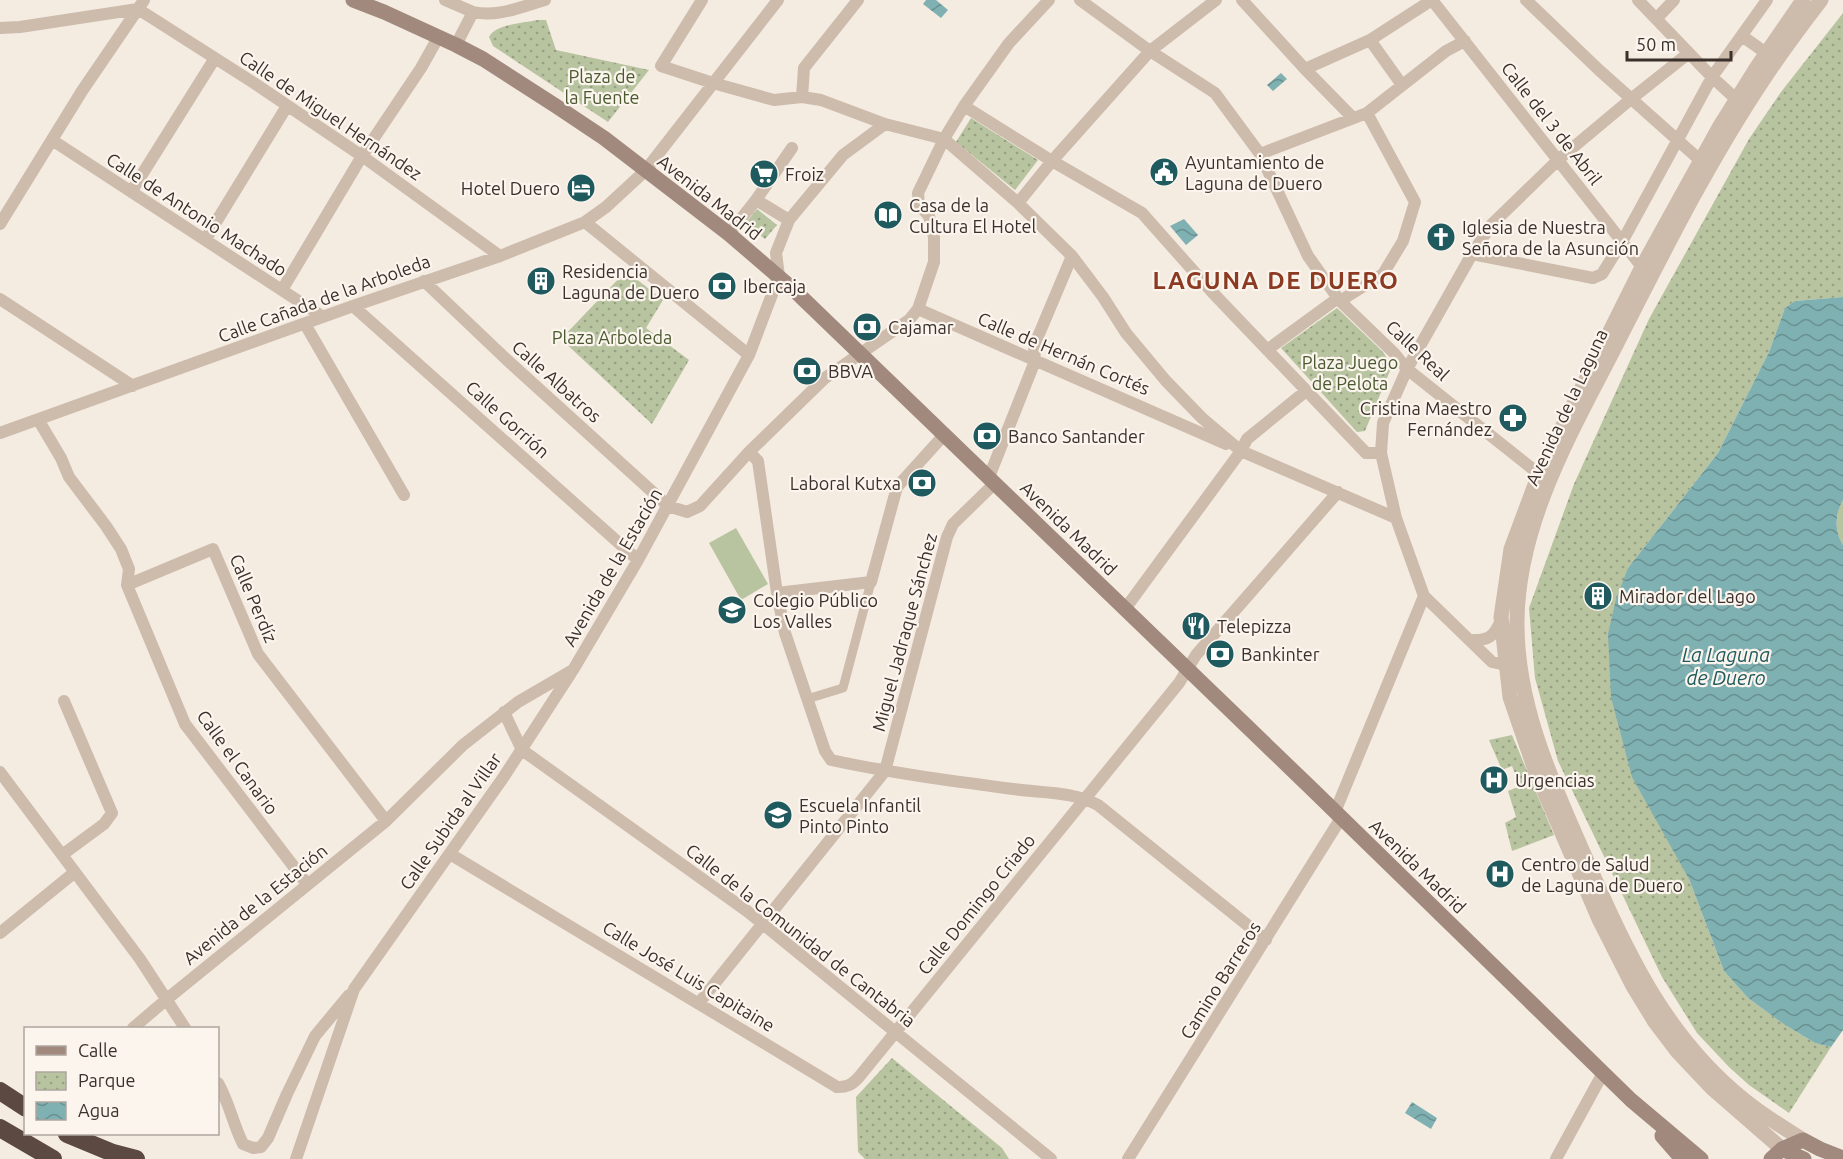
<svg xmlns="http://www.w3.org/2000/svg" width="1843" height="1159" font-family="Ubuntu,sans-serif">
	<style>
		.grass { fill: #b8c4a0 }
		.park { fill: url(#park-dots) }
		.water { fill: url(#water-waves) }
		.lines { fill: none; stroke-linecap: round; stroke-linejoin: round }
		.pedestrian { stroke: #cdbbac; stroke-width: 9 }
		.minor { stroke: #cdbbac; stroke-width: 12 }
		.tertiary { stroke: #cdbbac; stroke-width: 15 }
		.secondary { stroke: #a18a7d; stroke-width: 15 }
		.motorway { stroke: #5c4a42; stroke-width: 18 }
		.labels { text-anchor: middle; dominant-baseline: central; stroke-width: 4.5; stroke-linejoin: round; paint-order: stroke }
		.park-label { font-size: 18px; fill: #4a5a2e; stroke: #fbf5ee }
		.street-label { font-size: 18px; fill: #3b302b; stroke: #fbf5ee }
		.poi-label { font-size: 18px; fill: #3b302b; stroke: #fbf5ee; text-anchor: start }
		.water-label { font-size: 20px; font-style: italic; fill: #1f5a5e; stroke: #fbf5ee }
		.district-label { font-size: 24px; font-weight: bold; letter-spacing: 1.5px; fill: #8c3b22; stroke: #fbf5ee }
	</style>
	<defs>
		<pattern id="park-dots" width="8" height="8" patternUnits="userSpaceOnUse" patternTransform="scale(1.5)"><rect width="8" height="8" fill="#b8c4a0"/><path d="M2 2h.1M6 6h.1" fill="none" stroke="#97a083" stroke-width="1.8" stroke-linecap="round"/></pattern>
		<pattern id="water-waves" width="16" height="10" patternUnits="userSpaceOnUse" patternTransform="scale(1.5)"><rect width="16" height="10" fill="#7fb0b2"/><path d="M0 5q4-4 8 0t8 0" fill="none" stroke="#699091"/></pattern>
	</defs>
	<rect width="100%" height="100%" fill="#f4ebe1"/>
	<path class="grass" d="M1843 500V545C1834 530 1835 515 1843 500Z
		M736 528 768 584 741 600 709 543Z"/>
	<path class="park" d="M1843 13V297L1795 301 1785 308 1769 352 1718 453 1628 568 1689 879 1724 971 1748 998 1782 1023 1815 1043 1831 1047 1789 1113 1749 1085 1729 1067 1697 1033 1662 977 1558 761 1535 678 1529 608 1574 484 1649 319 1749 139 1781 92Z
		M538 20H546L556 50 649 70 608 122 493 46 489 37C496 24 523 23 538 20Z
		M971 118 1038 160 1015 190 956 142Z
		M757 209 777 225 765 239 745 224Z
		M626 271 663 300 646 328 689 360 652 424 561 339Z
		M1337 308 1383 352 1392 366 1365 431 1357 432 1281 348Z
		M1512 735 1554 835 1512 851 1505 823 1516 817 1508 791 1520 786 1512 766 1502 770 1489 740Z
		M892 1058 1002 1148 1009 1159H865L858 1152 856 1097Z"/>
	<path class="water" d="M926 0H936L948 10 941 18 923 4Z
		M1281 73 1287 79 1273 91 1267 85Z
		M1184 219 1198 235 1186 245 1170 226Z
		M1843 297V500C1835 515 1834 530 1843 545V1030L1831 1047 1815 1043 1782 1023 1748 998 1724 971 1689 879 1632 777 1611 697 1608 634 1616 599 1628 568 1718 453 1769 352 1785 308 1795 301Z
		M1412 1102 1437 1118 1431 1129 1405 1113Z"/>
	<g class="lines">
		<path class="pedestrian" d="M807 699 843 688 871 582"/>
		<path class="minor" d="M445 0 473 12
			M702 0 661 66 713 83 774 100 802 97 821 100 885 124 944 139 1018 203 1052 161 964 106
			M1080 0 1150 51 1215 93 1260 154 1308 256 1340 301 1394 353 1407 369 1539 474
			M1216 0 1150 51 1052 161 1142 213 1213 293 1366 453H1381
			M1242 0 1305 69 1370 40 1432 0
			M1432 0 1642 267
			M1526 0 1599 70 1701 161
			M1638 0 1712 77 1736 99
			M138 9 254 83 362 156 500 256
			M1656 19 1674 0
			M0 28 20 27 138 9
			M1742 36 1766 53
			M1370 40 1402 85
			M456 45 473 12C497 18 523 6 545 0
			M1305 69 1353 118
			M802 97 804 68 858 0
			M52 140 323 317
			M1260 154 1367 113 1446 51 1465 41
			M131 192 215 58
			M756 200 789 220
			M1018 203 1072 256 1103 297 1126 333 1166 381 1202 418 1241 451 1396 518
			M585 222 749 355
			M0 224 82 91 144 0
			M729 234 756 200 792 148
			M205 240 287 106
			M1472 254 1593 278 1602 274 1622 242 1712 77 1767 0
			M424 281 506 359 668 506 687 512 700 506 749 452 825 378 909 320 918 309 934 262V237L929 216 919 205 918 193 944 139 964 106 1009 43 1049 0
			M282 290 362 156 421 68 439 36
			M0 299 133 386
			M1340 301 1383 274 1403 241 1415 202 1367 113
			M353 306 638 560
			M918 309 1226 444
			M305 324 404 495
			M1267 350 1338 298
			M39 421 61 458 69 477 106 526 121 549 129 569 127 585
			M0 433 353 306 500 256 585 222 606 207 645 171 778 0
			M749 452 758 461 777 593 785 633 825 751 831 760C891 773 952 781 1013 789 1041 793 1073 791 1098 805L1266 940
			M989 477 1035 361 1034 346 1072 256
			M127 585 213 549 258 654 386 821
			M127 585 185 724 307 884
			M777 593 871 582 897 487 944 435
			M1125 609 1241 451 1247 439 1306 391
			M1470 640C1488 641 1494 637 1501 620
			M1514 663 1506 665 1492 662 1424 596 1396 518 1381 453 1383 423 1407 369 1472 254 1491 225 1558 160 1631 99 1689 53
			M504 712 522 750 747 911 1051 1159
			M0 772 140 959 185 1028
			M1335 812 1424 596
			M450 854 837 1087C847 1087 852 1085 859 1077L1179 683 1196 655 1338 492
			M62 855 104 824 112 813 64 701
			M0 933 75 872
			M699 1003 885 771 947 537 953 524 995 483
			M133 1028 167 999 386 821 463 745 518 702 573 670 638 560 749 355 779 276 776 253 789 220 843 155 885 124
			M218 1083C229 1102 233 1124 243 1144L253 1148 261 1147 268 1138 287 1094 315 1036 349 995
			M296 1159 354 989 503 778 571 673
			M1128 1159 1341 818
			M1556 1159 1603 1073"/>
		<path class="tertiary" d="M1803 1140C1783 1127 1762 1115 1743 1099 1670 1040 1631 962 1594 877 1559 796 1516 712 1517 621 1518 522 1572 431 1616 345 1662 255 1707 164 1763 80 1781 53 1801 26 1821 0
			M1782 1149 1712 1088 1677 1051 1655 1022 1633 986 1599 919 1535 770 1510 697 1501 617 1511 549 1539 474 1642 267 1720 126 1757 67 1803 0"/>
		<path class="secondary" d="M353 0 384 12 456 45 483 59 556 106 604 138 729 234 794 290 1314 791 1631 1100 1701 1159
			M1662 1136 1682 1159
			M1782 1149 1804 1159
			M1771 1159 1782 1149 1803 1140 1820 1149 1843 1158"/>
		<path class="motorway" d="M0 1091 26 1108
			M0 1128 53 1159
			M67 1134 113 1153 136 1159"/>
	</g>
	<defs>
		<g id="civic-disc" transform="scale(1.5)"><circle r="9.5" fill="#1f5a5e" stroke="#fbf5ee"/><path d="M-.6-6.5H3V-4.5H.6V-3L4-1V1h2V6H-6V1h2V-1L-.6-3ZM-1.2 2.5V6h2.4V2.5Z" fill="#fff"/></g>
		<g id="supermarket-disc" transform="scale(1.5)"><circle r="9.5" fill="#1f5a5e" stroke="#fbf5ee"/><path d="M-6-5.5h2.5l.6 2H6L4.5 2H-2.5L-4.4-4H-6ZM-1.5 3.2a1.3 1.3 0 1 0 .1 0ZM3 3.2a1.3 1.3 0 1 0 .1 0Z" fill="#fff"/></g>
		<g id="hotel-disc" transform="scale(1.5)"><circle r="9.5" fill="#1f5a5e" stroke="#fbf5ee"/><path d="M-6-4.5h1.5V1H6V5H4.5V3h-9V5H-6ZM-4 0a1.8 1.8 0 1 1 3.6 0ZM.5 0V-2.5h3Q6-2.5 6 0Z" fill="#fff"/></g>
		<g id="library-disc" transform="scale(1.5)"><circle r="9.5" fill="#1f5a5e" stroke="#fbf5ee"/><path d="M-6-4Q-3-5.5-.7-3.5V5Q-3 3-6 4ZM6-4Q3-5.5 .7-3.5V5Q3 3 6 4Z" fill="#fff"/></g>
		<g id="church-disc" transform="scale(1.5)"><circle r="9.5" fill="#1f5a5e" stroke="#fbf5ee"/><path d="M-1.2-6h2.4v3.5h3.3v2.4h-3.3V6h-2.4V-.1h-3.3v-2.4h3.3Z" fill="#fff"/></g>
		<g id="building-disc" transform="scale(1.5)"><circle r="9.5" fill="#1f5a5e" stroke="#fbf5ee"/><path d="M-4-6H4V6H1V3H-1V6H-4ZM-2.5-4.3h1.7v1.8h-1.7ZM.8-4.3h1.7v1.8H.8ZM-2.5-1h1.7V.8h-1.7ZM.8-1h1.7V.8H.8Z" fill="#fff"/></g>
		<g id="bank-disc" transform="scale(1.5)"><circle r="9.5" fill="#1f5a5e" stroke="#fbf5ee"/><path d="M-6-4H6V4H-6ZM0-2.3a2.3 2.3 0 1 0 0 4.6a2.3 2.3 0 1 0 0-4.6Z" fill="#fff"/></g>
		<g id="pharmacy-disc" transform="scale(1.5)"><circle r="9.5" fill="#1f5a5e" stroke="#fbf5ee"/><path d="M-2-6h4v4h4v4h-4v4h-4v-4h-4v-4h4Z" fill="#fff"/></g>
		<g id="school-disc" transform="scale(1.5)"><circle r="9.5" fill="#1f5a5e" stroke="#fbf5ee"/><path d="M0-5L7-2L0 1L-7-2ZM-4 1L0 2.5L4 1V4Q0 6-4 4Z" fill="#fff"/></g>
		<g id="restaurant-disc" transform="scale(1.5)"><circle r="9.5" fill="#1f5a5e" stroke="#fbf5ee"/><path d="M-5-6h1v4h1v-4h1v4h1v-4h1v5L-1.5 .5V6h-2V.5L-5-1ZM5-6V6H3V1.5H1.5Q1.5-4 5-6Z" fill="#fff"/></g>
		<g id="hospital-disc" transform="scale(1.5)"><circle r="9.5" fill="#1f5a5e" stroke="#fbf5ee"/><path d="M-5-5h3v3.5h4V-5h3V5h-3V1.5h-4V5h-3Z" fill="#fff"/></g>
	</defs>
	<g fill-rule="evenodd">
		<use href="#civic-disc" x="1164" y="172"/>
		<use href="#supermarket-disc" x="764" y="174"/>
		<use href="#hotel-disc" x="581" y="188"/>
		<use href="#library-disc" x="888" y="215"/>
		<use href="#church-disc" x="1441" y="237"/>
		<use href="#building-disc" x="541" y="281"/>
		<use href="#bank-disc" x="722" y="286"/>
		<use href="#bank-disc" x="867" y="327"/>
		<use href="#bank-disc" x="807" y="371"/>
		<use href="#pharmacy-disc" x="1513" y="418"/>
		<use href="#bank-disc" x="987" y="436"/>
		<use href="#bank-disc" x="922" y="483"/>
		<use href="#building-disc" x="1598" y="596"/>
		<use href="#school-disc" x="732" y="610"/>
		<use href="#restaurant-disc" x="1196" y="626"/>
		<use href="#bank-disc" x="1220" y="654"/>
		<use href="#hospital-disc" x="1494" y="780"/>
		<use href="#school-disc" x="778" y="815"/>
		<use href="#hospital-disc" x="1500" y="874"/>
	</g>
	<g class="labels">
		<g class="park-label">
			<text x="602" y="76">Plaza de<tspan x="602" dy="21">la Fuente</tspan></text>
			<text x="612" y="337">Plaza Arboleda</text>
			<text x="1350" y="362">Plaza Juego<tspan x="1350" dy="21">de Pelota</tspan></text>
		</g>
		<g class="street-label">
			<text transform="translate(331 115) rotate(34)">Calle de Miguel Hernández</text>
			<text transform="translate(1552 123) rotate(52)">Calle del 3 de Abril</text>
			<text transform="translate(710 197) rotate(38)">Avenida Madrid</text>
			<text transform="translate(197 214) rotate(33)">Calle de Antonio Machado</text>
			<text transform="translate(324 298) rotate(-20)">Calle Cañada de la Arboleda</text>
			<text transform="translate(1418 350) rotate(43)">Calle Real</text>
			<text transform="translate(1064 353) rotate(23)">Calle de Hernán Cortés</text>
			<text transform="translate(557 381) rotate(42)">Calle Albatros</text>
			<text transform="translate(1566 407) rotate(-65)">Avenida de la Laguna</text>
			<text transform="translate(508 419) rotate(42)">Calle Gorrión</text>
			<text transform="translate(1069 528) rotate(44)">Avenida Madrid</text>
			<text transform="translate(612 567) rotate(-60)">Avenida de la Estación</text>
			<text transform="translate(254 598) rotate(67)">Calle Perdíz</text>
			<text transform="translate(904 632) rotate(-75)">Miguel Jadraque Sánchez</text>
			<text transform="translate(238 762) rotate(54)">Calle el Canario</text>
			<text transform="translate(450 821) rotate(-55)">Calle Subida al Villar</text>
			<text transform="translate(1418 866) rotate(44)">Avenida Madrid</text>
			<text transform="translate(255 904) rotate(-39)">Avenida de la Estación</text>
			<text transform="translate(976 904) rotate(-51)">Calle Domingo Criado</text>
			<text transform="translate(801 935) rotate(38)">Calle de la Comunidad de Cantabria</text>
			<text transform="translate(689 976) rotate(31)">Calle José Luis Capitaine</text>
			<text transform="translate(1220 980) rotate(-58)">Camino Barreros</text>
		</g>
		<g class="poi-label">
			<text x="1185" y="162">Ayuntamiento de<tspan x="1185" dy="21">Laguna de Duero</tspan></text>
			<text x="785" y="174">Froiz</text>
			<text x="560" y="188" text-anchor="end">Hotel Duero</text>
			<text x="909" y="205">Casa de la<tspan x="909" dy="21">Cultura El Hotel</tspan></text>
			<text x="1462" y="227">Iglesia de Nuestra<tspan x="1462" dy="21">Señora de la Asunción</tspan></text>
			<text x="562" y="271">Residencia<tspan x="562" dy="21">Laguna de Duero</tspan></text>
			<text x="743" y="286">Ibercaja</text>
			<text x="888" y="327">Cajamar</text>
			<text x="828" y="371">BBVA</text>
			<text x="1492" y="408" text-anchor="end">Cristina Maestro<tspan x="1492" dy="21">Fernández</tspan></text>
			<text x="1008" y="436">Banco Santander</text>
			<text x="901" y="483" text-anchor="end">Laboral Kutxa</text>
			<text x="1619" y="596">Mirador del Lago</text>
			<text x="753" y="600">Colegio Público<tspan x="753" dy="21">Los Valles</tspan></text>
			<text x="1217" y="626">Telepizza</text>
			<text x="1241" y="654">Bankinter</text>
			<text x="1515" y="780">Urgencias</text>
			<text x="799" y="805">Escuela Infantil<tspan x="799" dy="21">Pinto Pinto</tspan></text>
			<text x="1521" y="864">Centro de Salud<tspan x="1521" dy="21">de Laguna de Duero</tspan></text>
		</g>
		<g class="water-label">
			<text x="1726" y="654">La Laguna<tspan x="1726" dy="23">de Duero</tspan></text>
		</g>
		<g class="district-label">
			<text x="1276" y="280">LAGUNA DE DUERO</text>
		</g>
	</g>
	<rect x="24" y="1027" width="195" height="108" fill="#fbf5ee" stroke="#aea6a0" stroke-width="1.5"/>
	<rect x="36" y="1046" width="30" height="9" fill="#a18a7d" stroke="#aea6a0" stroke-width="1.5"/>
	<text x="78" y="1057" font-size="18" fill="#3b302b">Calle</text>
	<rect x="36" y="1072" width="30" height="18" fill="url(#park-dots)" stroke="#aea6a0" stroke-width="1.5"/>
	<text x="78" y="1087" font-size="18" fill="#3b302b">Parque</text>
	<rect x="36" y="1102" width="30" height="18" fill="url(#water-waves)" stroke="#aea6a0" stroke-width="1.5"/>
	<text x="78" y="1117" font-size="18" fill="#3b302b">Agua</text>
	<path d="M1627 51v9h104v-9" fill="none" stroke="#3b302b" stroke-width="3"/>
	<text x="1636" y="51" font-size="18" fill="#3b302b" stroke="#fbf5ee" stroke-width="4.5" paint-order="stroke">50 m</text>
</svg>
